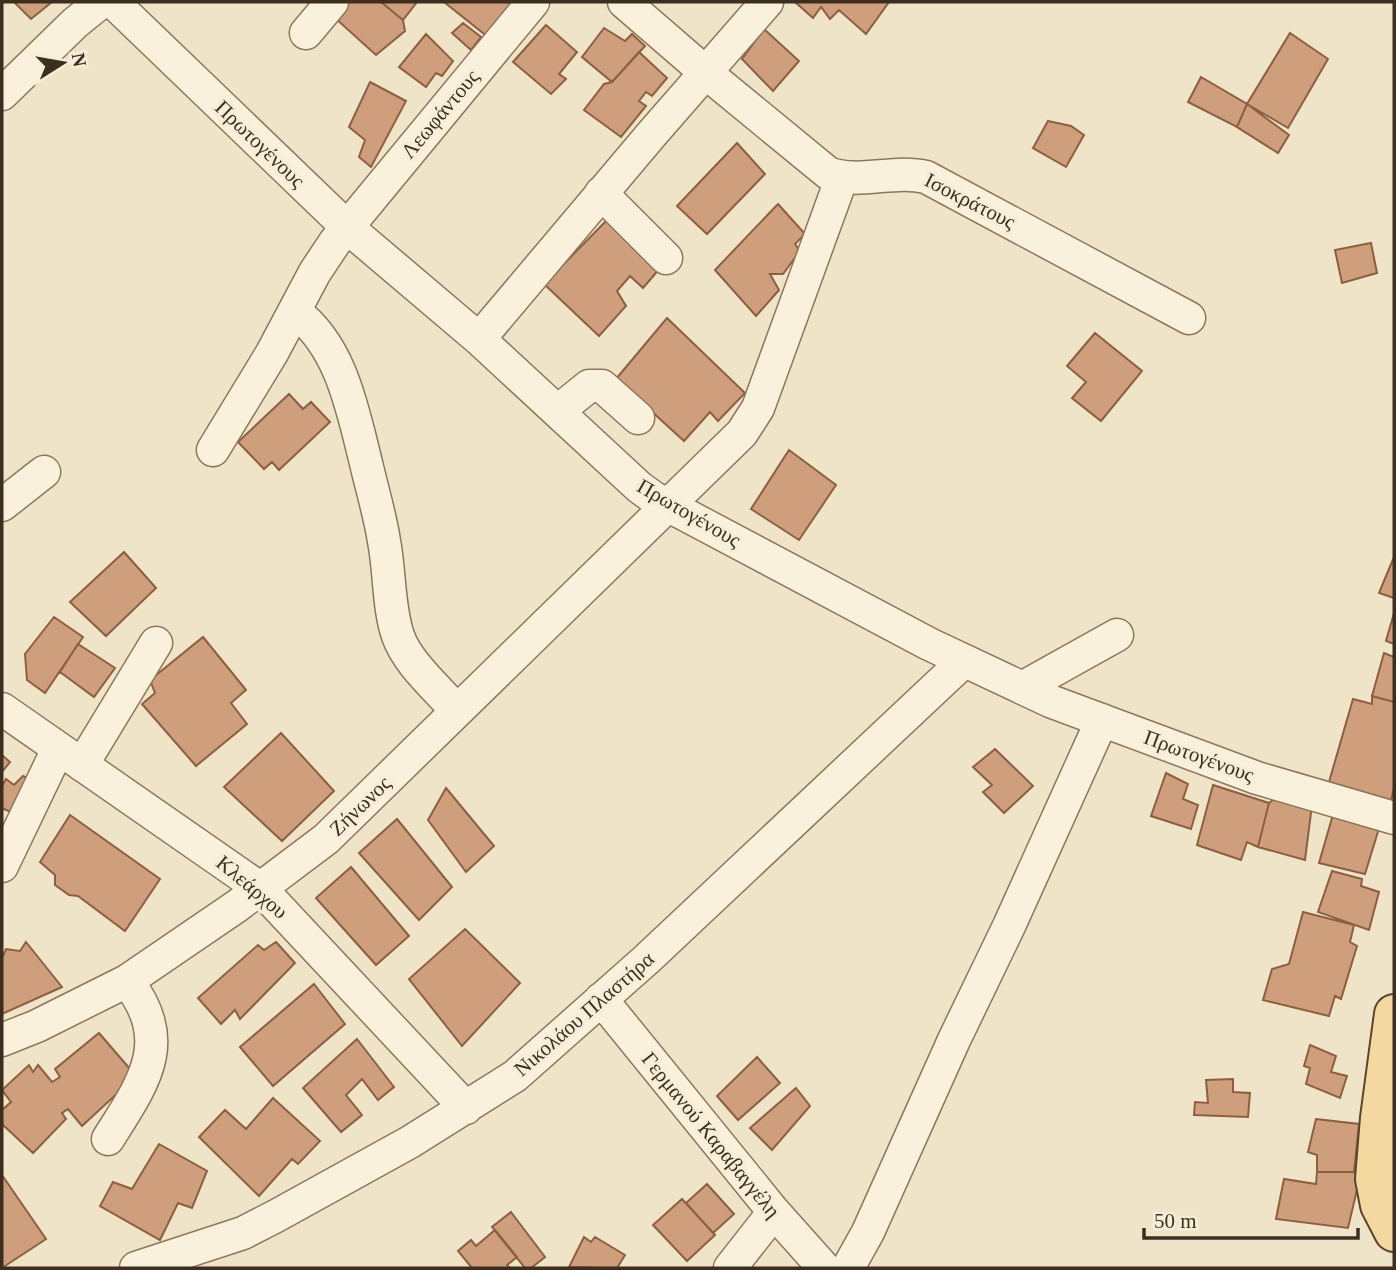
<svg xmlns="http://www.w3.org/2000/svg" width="1396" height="1270" font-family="'Times New Roman',serif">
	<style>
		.building { fill: #cf9f7d; stroke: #8d5f41; stroke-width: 2 }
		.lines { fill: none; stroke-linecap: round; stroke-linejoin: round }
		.minor-casing { stroke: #8d765c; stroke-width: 35 }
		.major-casing { stroke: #5b4430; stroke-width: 42 }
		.minor { stroke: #faf1dc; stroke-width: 32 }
		.major { stroke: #f3d9a0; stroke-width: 38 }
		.labels { text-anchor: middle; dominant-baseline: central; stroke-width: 7; stroke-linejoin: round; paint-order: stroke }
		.street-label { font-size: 21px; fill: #3d2e20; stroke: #f7eed8 }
	</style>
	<rect width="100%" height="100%" fill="#f0e4c8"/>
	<path class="building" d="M14 2H52L31 19Z
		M348 2H381L403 20 405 31 376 55 335 18Z
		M381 2H417L403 20Z
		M444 2H512L514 3 488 37Z
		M795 2H889L866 34 839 10 830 19 821 7 813 18Z
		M463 23 481 37 471 50 452 33Z
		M546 25 577 52 559 74 566 79 551 94 513 62Z
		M604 28 625 41 632 34 645 46 612 82 582 57Z
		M764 29 799 61 773 91 742 59Z
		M1290 33 1328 59 1288 128 1247 104Z
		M426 34 453 61 442 76 436 73 426 87 399 67Z
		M639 52 667 78 652 96 646 92 639 101 646 106 621 137 584 110 604 84 612 82Z
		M1201 77 1247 104 1237 127 1188 102Z
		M370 82 406 101 371 167 359 157 365 140 349 127Z
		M1247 104 1289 135 1278 153 1237 127Z
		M1048 121 1071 126 1084 135 1066 167 1033 148Z
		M737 143 765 174 707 234 677 206Z
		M778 204 805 234 795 244 800 251 783 274H770L779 290 756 316 715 270Z
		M611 216 661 267 643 288 630 276 617 291 626 306 599 336 544 284Z
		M1371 243 1377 273 1342 283 1335 250Z
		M667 318 745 393 718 421 710 412 684 441 616 379Z
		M1095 333 1142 371 1101 421 1072 398 1086 382 1067 366Z
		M289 394 303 409 311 402 330 422 279 470 272 462 264 469 238 442Z
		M789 450 836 485 799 540 751 509Z
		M124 552 156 588 106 636 70 602Z
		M1394 557V598L1379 593Z
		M1394 613V644L1386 641Z
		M54 617 83 637 45 693 27 680 25 654Z
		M203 637 246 690 231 703 247 724 196 766 142 704 155 693 150 680Z
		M78 644 115 668 94 697 60 672Z
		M1384 653 1394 657V702L1372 696Z
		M1372 696 1394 702V788L1391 801 1329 782 1353 699 1372 704Z
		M281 733 334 791 282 841 224 787Z
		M995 749 1033 786 1004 813 983 792 992 785 973 767Z
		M2 755 10 762 2 772Z
		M1166 773 1188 784 1183 799 1198 805 1191 829 1151 816Z
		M23 776 34 782 17 815 2 808V786L6 779 14 785Z
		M1213 785 1269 803 1258 847 1247 842 1241 860 1197 845Z
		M446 788 494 846 466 872 428 820Z
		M1280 794 1312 805 1305 860 1258 847 1269 803Z
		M1334 811 1380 825 1365 874 1319 863Z
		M70 815 160 879 125 931 78 896 69 895 55 885V875L40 862Z
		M397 819 452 887 419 920 359 853Z
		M351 867 409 936 376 965 316 898Z
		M1332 871 1362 879 1361 886 1379 892 1369 930 1318 912Z
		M1303 912 1354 925 1350 942 1357 946 1341 999 1335 996 1329 1016 1263 1000 1272 969 1289 964Z
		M465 929 520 983 462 1046 409 979Z
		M26 942 62 987 2 1014V958L6 949 20 951Z
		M276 942 295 963 240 1019 235 1010 221 1024 198 998 258 945 264 950Z
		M314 984 345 1024 273 1086 240 1047Z
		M99 1033 136 1076 82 1126 68 1109 62 1113 66 1119 33 1153 2 1124V1110L11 1102 2 1090 29 1065 33 1072 38 1065 52 1082 60 1077 55 1069Z
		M357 1039 394 1087 378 1100 362 1079 346 1095 362 1115 341 1132 303 1088Z
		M1310 1045 1336 1056 1331 1072 1347 1076 1340 1098 1306 1084 1310 1068 1304 1066Z
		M757 1057 780 1083 738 1120 717 1096Z
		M1233 1079V1092L1250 1093 1248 1117 1194 1115 1195 1102 1208 1103 1206 1080Z
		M796 1088 810 1106 772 1150 750 1128Z
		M273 1098 320 1141 298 1164 292 1159 259 1196 199 1137 225 1110 246 1129Z
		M1316 1119 1359 1124 1354 1172H1317V1155L1308 1152Z
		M159 1144 207 1171 192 1208 178 1203 160 1240 100 1206 113 1182 132 1189Z
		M1317 1172H1354L1360 1177 1348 1228 1276 1219 1284 1179 1316 1184Z
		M2 1175 46 1239 2 1268Z
		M707 1184 734 1214 713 1233 686 1203Z
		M682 1199 715 1235 687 1261 653 1225Z
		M511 1212 545 1257 531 1268H525L492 1227Z
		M495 1230 517 1257 507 1265 510 1268H472L458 1251 471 1240 476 1246Z
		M584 1237 591 1242 595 1237 625 1255 617 1268 569 1267Z"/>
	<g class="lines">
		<g class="minor-casing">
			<path id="minor" d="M113 2 347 227 479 339 639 487 654 498 929 644 1050 701 1257 778 1394 818
				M624 2 705 72 828 173C859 185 894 169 926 177L1189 318
				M306 33 332 2
				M2 94 75 23 101 2
				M601 193 666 258
				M295 312C341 345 353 411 366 463 372 489 380 515 384 541 390 572 388 606 398 636 408 664 438 689 457 711
				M479 339 651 135 767 2
				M558 411 589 386H602L638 418
				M213 450 272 353 315 272 335 242 533 2
				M2 505 44 472
				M1022 688 1117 635
				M2 709 261 889 466 1108
				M82 765 156 643
				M2 866 58 749
				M601 999 774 1212 824 1268
				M2 1040 37 1026 127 981 237 906 326 839 742 433 758 408 842 177
				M108 1139C143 1083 175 1042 127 981
				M136 1268 243 1233 276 1216 410 1142 515 1076 647 959 964 661
				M730 1268 774 1212
				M848 1268 868 1232 954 1040 1009 926 1102 720"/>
		</g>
		<g class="major-casing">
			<path id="major" d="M1394 1014 1380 1118 1375 1179 1380 1205 1394 1232"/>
		</g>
		<use href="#minor" class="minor"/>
		<use href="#major" class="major"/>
	</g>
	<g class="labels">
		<g class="street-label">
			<text transform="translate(440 114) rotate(-50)">Λεωφάντους</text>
			<text transform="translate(260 144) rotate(44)">Πρωτογένους</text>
			<text transform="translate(970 201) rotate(27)">Ισοκράτους</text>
			<text transform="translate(689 513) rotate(30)">Πρωτογένους</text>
			<text transform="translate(1199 756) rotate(20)">Πρωτογένους</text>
			<text transform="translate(360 806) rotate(-44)">Ζήνωνος</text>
			<text transform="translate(252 887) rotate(40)">Κλεάρχου</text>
			<text transform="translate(584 1014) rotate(-41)">Νικολάου Πλαστήρα</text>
			<text transform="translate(711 1135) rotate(51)">Γερμανού Καραβαγγέλη</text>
		</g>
	</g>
	<rect width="1396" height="1270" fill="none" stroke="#3d2e20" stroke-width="7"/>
	<g transform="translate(63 63) rotate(79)" stroke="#f7eed8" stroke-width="5" paint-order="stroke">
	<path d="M0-5L12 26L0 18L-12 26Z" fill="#3d2e20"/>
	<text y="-10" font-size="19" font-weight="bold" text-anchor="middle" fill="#3d2e20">N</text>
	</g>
	<path d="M1144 1228v10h214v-10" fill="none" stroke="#3d2e20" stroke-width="3.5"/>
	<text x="1154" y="1228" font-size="21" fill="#3d2e20" stroke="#f7eed8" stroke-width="5" paint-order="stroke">50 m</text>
</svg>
